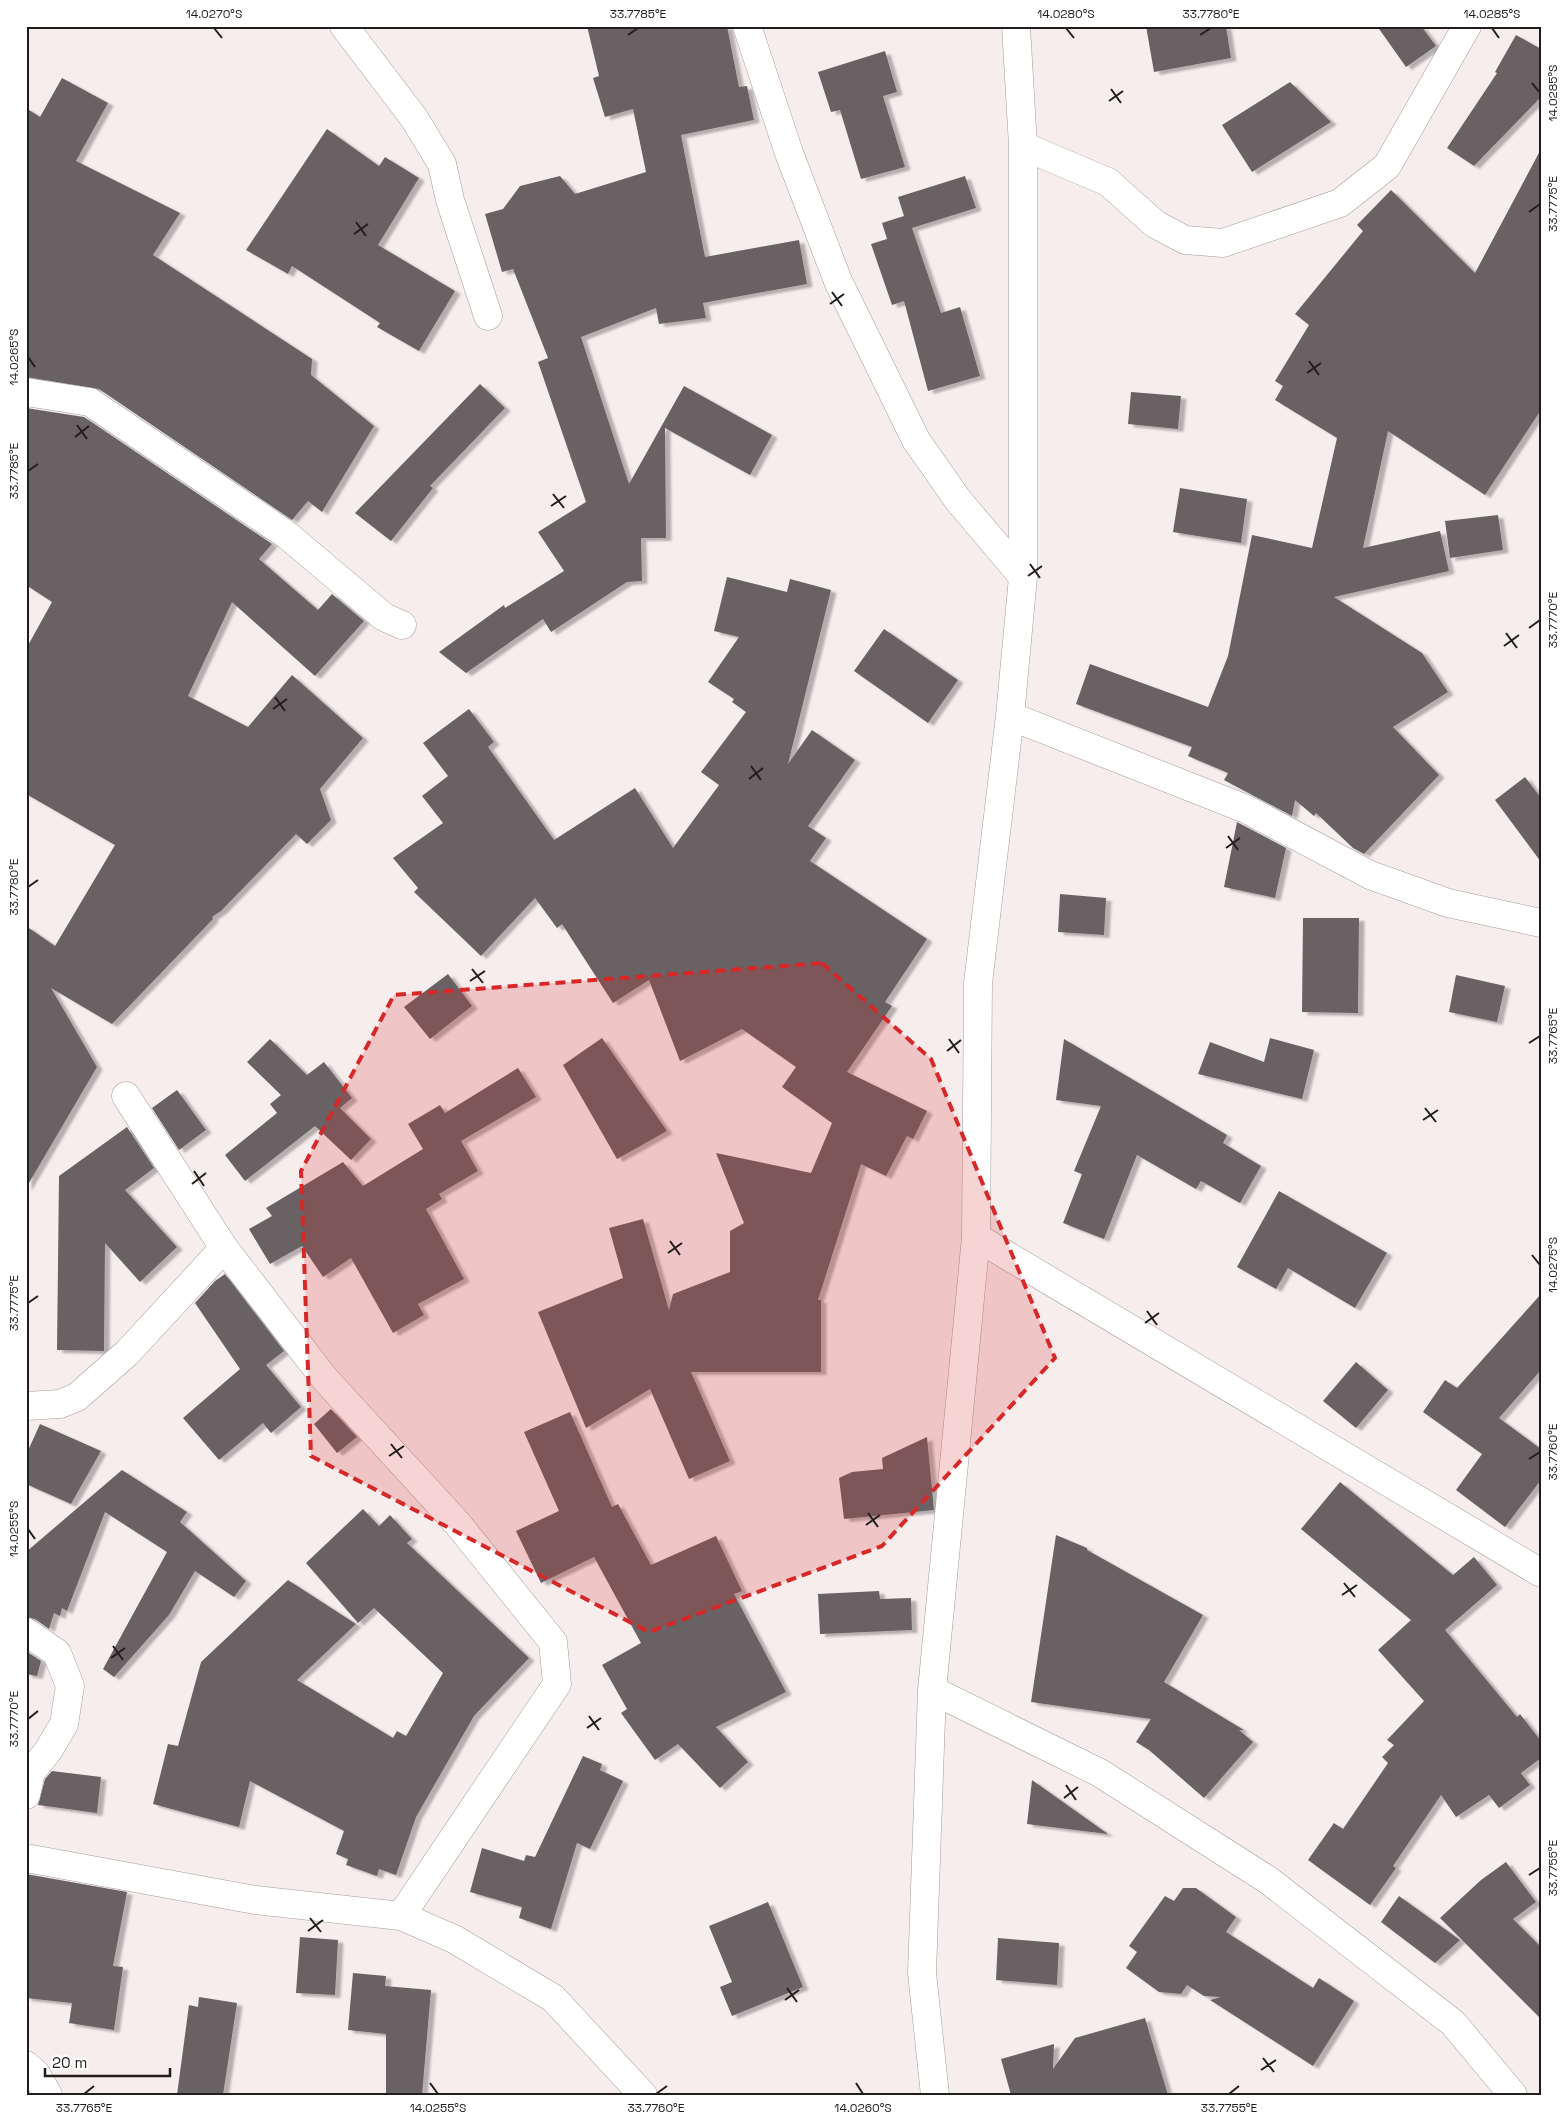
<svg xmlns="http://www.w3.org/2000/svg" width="1567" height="2121" font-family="'Space Grotesk',sans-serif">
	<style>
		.building { fill: #696265; filter: url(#shadow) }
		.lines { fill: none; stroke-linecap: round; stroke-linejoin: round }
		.street-casing { stroke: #a59c9c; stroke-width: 29 }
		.street { stroke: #fff; stroke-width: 28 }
		.marked { fill: #d62828; fill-opacity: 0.2; stroke: #d62828; stroke-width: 4; stroke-dasharray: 10 6; stroke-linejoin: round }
		.ticks { fill: none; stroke: #211d1d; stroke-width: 2 }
		.neatline { fill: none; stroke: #211d1d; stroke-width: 2 }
		.ticks-label { font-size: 12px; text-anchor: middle; fill: #211d1d }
	</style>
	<defs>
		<filter id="shadow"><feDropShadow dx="5.5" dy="3" stdDeviation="1" flood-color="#0004"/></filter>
	</defs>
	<rect width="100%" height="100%" fill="#f7eded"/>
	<path class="building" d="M587 26H727L739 87 747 86 754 120 681 135 705 257 799 240 807 284 703 303 706 318 659 324 656 308 581 337 629 484 684 386 772 435 750 475 665 428 666 538H641L642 581 627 582 551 632 543 619 466 673 439 652 504 605 505 608 564 571 538 532 586 502 538 362 548 358 513 269 502 272 485 214 503 209 520 186 560 176 575 194 646 172 633 109 605 117 593 78 599 76Z
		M1146 26H1226L1231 58 1154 72Z
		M1377 26H1421L1436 46 1406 67Z
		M1516 35 1541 49V97L1474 166 1447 148 1497 73 1495 72Z
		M885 51 897 92 883 96 905 167 861 179 840 110 831 112 818 72Z
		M62 78 108 103 76 161 180 213 153 255 312 359 311 375 374 426 322 512 308 501 292 520 99 389 26 377V108L40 117Z
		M1290 82 1331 122 1252 172 1222 125Z
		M327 129 379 166 385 157 419 178 378 245 455 291 419 351 377 327 380 323 292 266 288 274 246 250Z
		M1541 149V410L1485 495 1388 431 1363 548 1440 531 1449 571 1334 597 1422 653 1448 692 1393 727 1439 775 1364 854 1353 848 1316 813 1314 816 1295 800 1292 816 1224 780 1228 773 1188 756 1192 747 1076 704 1090 664 1208 707 1228 656 1252 535 1312 548 1337 438 1275 400 1283 386 1275 381 1309 325 1295 314 1363 231 1357 225 1391 190 1475 273Z
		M965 176 976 208 912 228 941 313 960 307 980 376 928 391 904 301 892 305 871 244 887 239 882 223 904 216 898 197Z
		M480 384 505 408 430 486 433 488 391 541 355 513Z
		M1131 392 1181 396 1178 429 1128 424Z
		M26 408 84 417 272 544 259 559 318 610 332 594 364 621 315 676 232 602 188 696 248 727 292 675 363 738 320 789 331 820 307 844 296 834 221 911 212 917 213 919 112 1024 51 988 97 1067 26 1188V926L55 946 115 845 26 794V649L52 602 26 585Z
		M1180 488 1247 499 1241 543 1173 532Z
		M1498 515 1503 550 1450 558 1445 521Z
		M727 577 787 592 790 579 831 590 788 764 812 730 855 760 808 826 826 838 810 861 927 939 885 1002 892 1006 847 1072 927 1111 913 1139 907 1136 886 1176 861 1164 818 1300H821V1372H691L730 1461 689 1479 650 1389 586 1428 538 1312 623 1278 609 1228 643 1219 669 1310 673 1294 730 1272V1231L744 1223 716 1153 811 1173 832 1123 782 1087 796 1067 742 1029 680 1061 649 980 613 1003 562 924 557 928 535 898 481 956 414 892 418 888 393 858 443 823 422 796 448 776 423 743 469 709 494 742 488 747 554 840 635 788 673 848 719 785 701 772 746 712 732 702 734 699 708 682 739 637 714 631Z
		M884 629 958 680 928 723 854 671Z
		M1525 777 1541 798V862L1495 800Z
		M1237 822 1286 848 1275 898 1224 887Z
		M1060 894 1106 898 1104 935 1058 932Z
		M1303 918H1359L1358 1013 1302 1012Z
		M448 974 472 1006 430 1039 404 1007Z
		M1456 975 1505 986 1497 1022 1449 1012Z
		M602 1038 667 1131 617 1159 563 1065Z
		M1270 1038 1314 1050 1302 1099 1198 1074 1210 1042 1264 1062Z
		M270 1039 307 1075 324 1062 352 1098 340 1108 371 1139 351 1160 315 1126 245 1181 225 1155 277 1113 270 1104 281 1095 247 1062Z
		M1064 1039 1227 1135 1223 1143 1261 1166 1240 1203 1201 1181 1196 1189 1137 1155 1104 1239 1063 1223 1082 1174 1074 1171 1101 1106 1056 1100Z
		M518 1068 536 1097 461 1141 478 1171 439 1194 442 1199 426 1209 464 1279 418 1304 424 1315 393 1333 351 1258 323 1277 302 1246 270 1264 249 1229 272 1216 266 1208 343 1162 363 1186 423 1149 408 1124 440 1105 445 1113Z
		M177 1090 206 1130 179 1150 152 1108Z
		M127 1127 154 1168 125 1190 177 1247 140 1282 105 1243 104 1351 57 1350 59 1176Z
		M1279 1191 1387 1253 1355 1308 1288 1268 1276 1289 1237 1267Z
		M225 1274 284 1351 266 1365 301 1407 271 1433 263 1423 219 1460 183 1418 240 1369 195 1303 215 1281Z
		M1541 1294V1370L1499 1418 1541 1449V1480L1505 1527 1456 1490 1482 1454 1423 1412 1445 1380 1457 1388Z
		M1356 1362 1388 1390 1356 1428 1323 1401Z
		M331 1409 357 1437 337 1453 314 1424Z
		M570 1412 612 1507 618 1504 651 1565 716 1536 742 1591 734 1594 786 1692 716 1727 748 1762 720 1788 678 1744 655 1760 621 1713 627 1709 602 1665 641 1643 594 1557 541 1583 516 1531 559 1511 524 1432Z
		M40 1424 101 1451 71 1504 26 1484V1455Z
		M927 1437 934 1510 844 1519 839 1478 852 1472 883 1469 882 1458Z
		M122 1470 187 1512 180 1522 246 1581 234 1597 195 1571 169 1615 114 1677 103 1669 167 1552 105 1512 67 1611 62 1608 60 1616 54 1613 49 1629 35 1619 26 1617V1552Z
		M1340 1482 1453 1575 1474 1557 1497 1585 1445 1630 1517 1717 1520 1714 1541 1741V1758L1521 1773 1530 1785 1499 1808 1489 1795 1456 1817 1441 1795 1393 1866 1396 1868 1370 1905 1308 1860 1334 1823 1343 1829 1388 1763 1382 1757 1394 1745 1387 1740 1424 1701 1378 1650 1411 1620 1301 1529Z
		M363 1509 379 1526 390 1515 412 1539 407 1543 529 1658 474 1716 416 1817 396 1875 379 1869 377 1876 346 1865 348 1859 336 1854 344 1831 250 1781 239 1827 153 1804 168 1744 178 1746 201 1662 288 1580 356 1624 297 1680 393 1738 397 1731 406 1736 443 1673 374 1608 358 1623 306 1563Z
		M1056 1535 1087 1548V1550L1203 1615 1164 1682 1244 1730H1239L1253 1742 1204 1798 1149 1750 1136 1742 1151 1719 1031 1702Z
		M879 1591 880 1599 911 1598 912 1630 820 1634 818 1594Z
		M26 1651 41 1661 37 1676 26 1674Z
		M583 1756 602 1764 600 1770 623 1781 590 1849 577 1843 551 1929 519 1918 522 1907 470 1892 482 1848 524 1861 526 1855 535 1857Z
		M52 1771 101 1777 97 1813 38 1805 45 1779Z
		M1032 1780 1108 1834 1027 1824Z
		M1506 1862 1536 1902 1513 1919 1541 1947V2019L1440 1918 1481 1880Z
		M26 1874 127 1892 113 1966 123 1967 114 2030 69 2023 72 2003 26 1998Z
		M1183 1888H1196L1236 1917 1226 1932 1313 1988 1319 1978 1354 2001 1313 2066 1210 2000 1221 1997 1204 1996 1187 1985 1181 1994 1159 1992 1126 1968 1137 1952 1129 1946 1165 1896 1174 1901Z
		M1399 1896 1460 1940 1435 1963 1381 1922Z
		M768 1902 803 1987 732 2016 720 1987 732 1982 709 1926Z
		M300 1937 338 1940 335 1995 296 1993Z
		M998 1938 1059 1943 1057 1985 996 1980Z
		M353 1973 386 1976 385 1986 431 1990 422 2095H386V2034L348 2030Z
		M199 1997 237 2003 223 2095H177L189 2005 198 2007Z
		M1145 2018 1168 2095H1011L1001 2059 1054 2044 1053 2069 1075 2038Z"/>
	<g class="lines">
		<g class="street-casing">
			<path id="street" d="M344 26 414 118 442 164 450 200 488 316
				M747 26 789 153 838 281 916 440 958 500 1023 577
				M1023 146 1108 182 1155 224 1185 240 1223 243 1340 203 1387 166 1467 26
				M26 392 90 402 287 535 384 617 402 625
				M1010 716 1246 809 1370 875 1448 903 1541 923
				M126 1096 224 1248 325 1379 457 1523 553 1642 557 1684 401 1916
				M976 1237 1541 1573
				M26 1406 60 1404 77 1397 127 1353 224 1248
				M26 1632 57 1653 70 1686 64 1724 48 1751 31 1772 26 1795
				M932 1690 1100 1773 1268 1880 1453 2023 1513 2095
				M26 1858 255 1900 401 1916 454 1939 553 1998 643 2095
				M26 2065 36 2074 48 2095
				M935 2095 922 1973 932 1690 976 1237 978 983 1010 716 1023 577V146L1016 26"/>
		</g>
		<use href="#street" class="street"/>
	</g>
	<path class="marked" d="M822 963 931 1059 1055 1358 882 1546 649 1632 311 1456 301 1171 394 995Z"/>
	<path class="ticks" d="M214 28 222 38M1066 28 1074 38M1492 28 1499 38M628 35 638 28M1200 35 1211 28M1532 83 1540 93M1111 89 1121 103M1109 101 1123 91M1529 212 1540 204M356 222 366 236M354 234 368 224M832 292 842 306M830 304 844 294M28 357 35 367M1309 361 1319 375M1307 373 1321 363M77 425 87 439M75 437 89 426M28 471 38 464M553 494 564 508M551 506 566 496M1030 564 1040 578M1028 576 1042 566M1529 628 1540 620M1506 633 1517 648M1504 646 1519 635M275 697 285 711M273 709 287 699M751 766 761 780M749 779 763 768M1228 836 1238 850M1226 848 1240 838M28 887 38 880M472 969 483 983M470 981 485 971M949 1039 959 1053M1529 1043 1540 1036M947 1051 961 1040M1425 1108 1436 1122M1423 1120 1438 1110M194 1171 204 1186M192 1184 206 1173M670 1241 680 1255M668 1253 682 1243M1532 1255 1540 1265M28 1303 38 1296M1147 1311 1157 1325M1145 1323 1159 1313M391 1444 402 1458M389 1456 404 1446M1529 1459 1540 1452M868 1513 878 1527M866 1525 880 1515M28 1529 35 1539M1344 1583 1355 1597M1342 1595 1357 1585M113 1646 123 1660M111 1658 125 1648M589 1716 599 1730M28 1719 38 1711M587 1728 601 1718M1066 1785 1076 1800M1064 1798 1078 1787M1529 1875 1540 1868M310 1918 321 1932M308 1931 323 1920M787 1988 797 2002M785 2000 799 1990M1263 2058 1274 2072M1261 2070 1276 2060M430 2083 438 2094M856 2083 863 2094M84 2094 94 2086M656 2094 667 2086M1229 2094 1239 2086"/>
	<rect width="1567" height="2121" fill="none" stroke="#ffffff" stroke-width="55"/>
	<path d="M45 2068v8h125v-8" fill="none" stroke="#211d1d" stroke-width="2.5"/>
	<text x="52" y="2068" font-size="15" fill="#211d1d" stroke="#ffffff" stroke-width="4" paint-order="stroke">20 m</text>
	<rect x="28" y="28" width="1512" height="2066" class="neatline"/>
	<g class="ticks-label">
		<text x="214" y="18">14.0270°S</text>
		<text x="638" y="18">33.7785°E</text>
		<text x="1066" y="18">14.0280°S</text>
		<text x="1211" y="18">33.7780°E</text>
		<text x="1492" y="18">14.0285°S</text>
		<text transform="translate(1553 93) rotate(-90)" y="4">14.0285°S</text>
		<text transform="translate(1553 204) rotate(-90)" y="4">33.7775°E</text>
		<text transform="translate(14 357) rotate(-90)" y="4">14.0265°S</text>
		<text transform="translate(14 471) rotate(-90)" y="4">33.7785°E</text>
		<text transform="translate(1553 620) rotate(-90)" y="4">33.7770°E</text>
		<text transform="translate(14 887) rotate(-90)" y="4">33.7780°E</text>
		<text transform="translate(1553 1036) rotate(-90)" y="4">33.7765°E</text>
		<text transform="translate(1553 1265) rotate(-90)" y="4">14.0275°S</text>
		<text transform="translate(14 1303) rotate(-90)" y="4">33.7775°E</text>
		<text transform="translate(1553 1452) rotate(-90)" y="4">33.7760°E</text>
		<text transform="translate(14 1529) rotate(-90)" y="4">14.0255°S</text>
		<text transform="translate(14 1719) rotate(-90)" y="4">33.7770°E</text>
		<text transform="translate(1553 1868) rotate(-90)" y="4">33.7755°E</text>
		<text x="84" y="2112">33.7765°E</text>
		<text x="438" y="2112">14.0255°S</text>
		<text x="656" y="2112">33.7760°E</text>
		<text x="863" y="2112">14.0260°S</text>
		<text x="1229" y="2112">33.7755°E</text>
	</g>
</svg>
